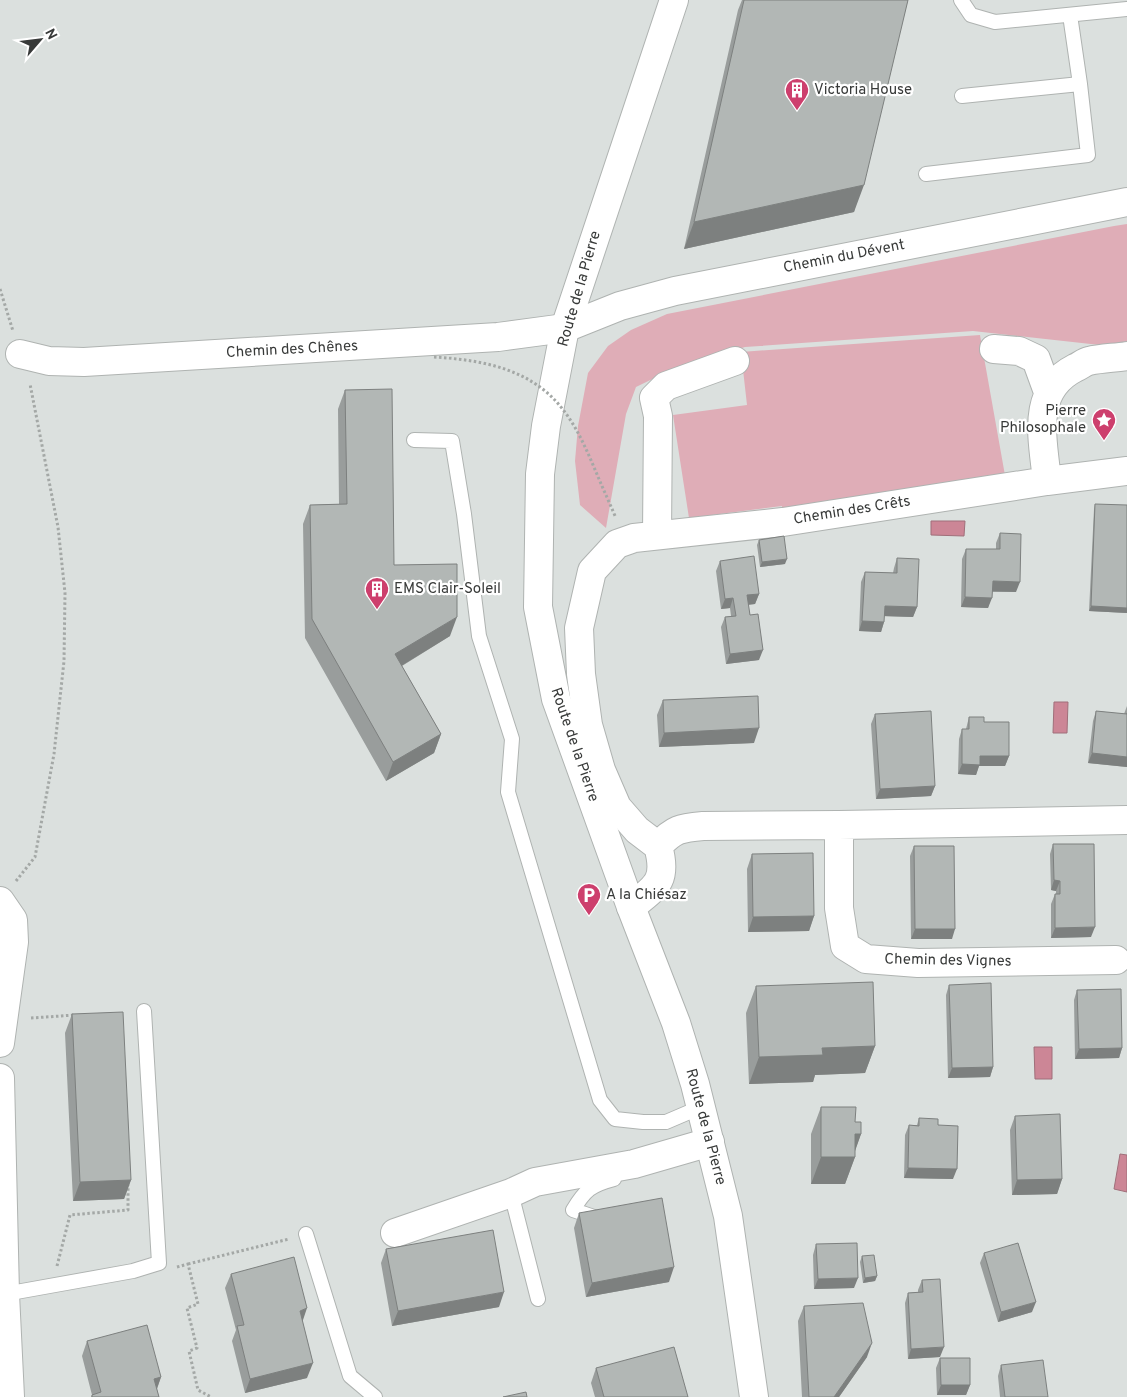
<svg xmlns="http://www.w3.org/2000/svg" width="1127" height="1397" font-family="Overpass,sans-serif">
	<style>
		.green { fill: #dfadb7 }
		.water { fill: #cc8696; stroke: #a06f7a }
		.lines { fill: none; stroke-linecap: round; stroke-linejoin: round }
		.service-casing { stroke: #afb3b1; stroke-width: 16 }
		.minor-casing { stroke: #afb3b1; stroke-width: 30 }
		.secondary-casing { stroke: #afb3b1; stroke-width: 30 }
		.path { stroke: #a4a8a6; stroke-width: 3; stroke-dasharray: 2.5 2.5; stroke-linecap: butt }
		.service { stroke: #fff; stroke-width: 14 }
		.minor { stroke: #fff; stroke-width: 28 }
		.secondary { stroke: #fff; stroke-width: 28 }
		.path-bridge { stroke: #a4a8a6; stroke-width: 3; stroke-dasharray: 2.5 2.5; stroke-linecap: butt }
		.wall { fill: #999d9c }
		.shaded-wall { fill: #7d807f }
		.building { fill: #b2b7b5; stroke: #7d807f }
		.labels { text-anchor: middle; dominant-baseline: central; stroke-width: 4.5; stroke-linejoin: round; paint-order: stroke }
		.poi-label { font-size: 15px; fill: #383a39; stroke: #fff; text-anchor: start }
		.street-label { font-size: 15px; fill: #383a39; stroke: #fff }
	</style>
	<rect width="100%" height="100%" fill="#dbe0de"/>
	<path class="green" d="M1127 224V348L973 331 745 347 675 368 636 387 626 414 606 528 580 505 575 461 578 426 588 373 608 346 631 330 667 314 1114 226Z
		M980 335 1006 481 783 516 782 506 689 518 673 415 747 405 741 352Z"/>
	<path class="water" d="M931 521H965L964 536 931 535Z
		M1054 702H1068L1067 733H1053Z
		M1034 1047H1052V1079H1035Z
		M1120 1154 1127 1155V1192L1114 1189Z"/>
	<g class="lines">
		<g class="service-casing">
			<path id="service" d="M961 0 971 15 995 22 1127 9
				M962 96 1080 84 1070 15
				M926 174 1088 155 1080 84
				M414 440 452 441 464 514 479 636 512 739 508 792 600 1100 615 1119 643 1122H666L701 1107
				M511 1193 538 1299
				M597 1218 573 1210C585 1190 591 1185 614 1179
				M306 1234 350 1376 375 1397
				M5 1294 133 1271 159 1263 144 1011"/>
		</g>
		<g class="minor-casing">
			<path id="minor" d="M994 349 1019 351 1036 359 1048 392
				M20 354 49 361 84 362 498 337 565 328 620 306 675 291 1127 202
				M1047 481C1043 439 1030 391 1075 368 1080 366 1084 362 1089 361 1101 358 1115 358 1127 356
				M657 535 658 416 654 398 666 386 735 361
				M839 825V908L845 946 866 959 918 963 1116 960
				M658 846 637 830 617 807 601 770 588 725 581 674 579 628 592 571 617 544 634 538 783 522 1047 481 1127 471
				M0 901 13 920 14 942 0 1043
				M631 907C656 887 668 881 658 846 674 829 680 828 703 826L839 825 1127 820
				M0 1078 5 1294 10 1397
				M395 1233 511 1193 535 1182 634 1164 710 1142"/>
		</g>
		<g class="secondary-casing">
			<path id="secondary" d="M674 0 565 328 546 426 540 474 538 607 556 699 631 907 676 1023 695 1084 728 1216 754 1397"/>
		</g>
		<path class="path" d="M0 289 13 331
			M602 486 616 518
			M16 881 35 857 54 754 64 661 65 593 58 527 30 384
			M31 1018 75 1015
			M188 1264 289 1239
			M57 1266 70 1215 128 1210V1185
			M177 1267 188 1264 198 1304 187 1308 197 1348 189 1351 198 1390 211 1397"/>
		<use href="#service" class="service"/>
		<use href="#minor" class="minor"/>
		<use href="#secondary" class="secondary"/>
		<path class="path-bridge" d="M434 357C483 360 533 369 564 411 581 433 591 461 602 486"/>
	</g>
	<path class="wall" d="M742 0H908L854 212 684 249 738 10Z
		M345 390 394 565 450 636 402 666 441 734 434 753 386 781 305 638 303 524 310 505 339 504 338 409Z
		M1095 504 1127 613 1089 611 1094 509Z
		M1000 533 1016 592H992L988 608 961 607 962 559 966 549H996V543Z
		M759 540 785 564 760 567 757 545Z
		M897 558 917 607 913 617 884 616V622L881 632 859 631 861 582 865 572 893 573 894 568Z
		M720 561 759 594 755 604 748 605 759 660 726 664 721 627 725 617 731 616 730 608 721 609 716 571Z
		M663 700 754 743 659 747 657 715Z
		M1127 706V767L1088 763 1093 721 1096 711 1124 714Z
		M875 714 935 786 931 796 876 799 871 724Z
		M969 717 984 722 1009 756 1005 766H979L976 775 958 774 959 739 962 729H966Z
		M1053 844 1091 937 1051 938V904L1055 894H1056V891L1051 890 1050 854Z
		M914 846 952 939H911L910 856Z
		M752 854 814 916 809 931 748 932 747 869Z
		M949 985 993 1067 990 1077 948 1078 946 995Z
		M756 986 875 1046 865 1073 815 1075 813 1082 749 1084 746 1013Z
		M1077 990 1122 1048 1119 1058 1075 1059 1074 1000Z
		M72 1014 131 1180 124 1199 73 1201 65 1033Z
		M821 1107 855 1122 861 1134 855 1150V1157L845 1184H811V1134Z
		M1015 1116 1062 1179 1057 1194 1012 1195 1010 1130Z
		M919 1118 938 1125 953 1179 904 1178 905 1135 909 1125H917Z
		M579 1213 669 1282 586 1297 574 1228Z
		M816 1244 854 1288 814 1289 813 1255Z
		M386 1249 499 1307 392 1326 381 1263Z
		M984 1253 1032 1312 998 1322 980 1263Z
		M862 1256 877 1276 875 1281 863 1283 860 1262Z
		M231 1274 302 1322 307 1378 245 1393 232 1341 236 1330 225 1288Z
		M922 1280 940 1357 908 1359 905 1303 908 1293 918 1292V1290Z
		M804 1306 867 1357 839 1397H802L798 1321Z
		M87 1341 161 1377 157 1389 159 1397H91L92 1395 82 1356Z
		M940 1358 970 1385 966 1395H937L936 1368Z
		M1001 1365 1048 1397H1000L998 1376Z
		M596 1368 688 1397H595L591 1383Z"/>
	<path class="shaded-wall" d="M864 185 854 212 684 249 694 222Z
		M787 559 785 564 760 567 762 562Z
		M993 581 1020 582 1016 592 989 591Z
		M759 594 755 604 743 605 747 595Z
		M965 597 992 598 988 608 961 607Z
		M733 598 730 608 721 609 725 599Z
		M885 606 917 607 913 617 881 616Z
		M1091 606 1127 608V613L1089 611Z
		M457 617 450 636 388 674 395 654Z
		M862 621 884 622 881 632 859 631Z
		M763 650 759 660 726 664 730 654Z
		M759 728 754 743 659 747 664 733Z
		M441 734 434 753 386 781 393 762Z
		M1092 753 1127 757V767L1088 763Z
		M980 756H1009L1005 766H979L976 775 958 774 962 764Z
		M935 786 931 796 876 799 880 789Z
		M1054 880 1060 881 1056 891 1051 890Z
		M814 916 809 931 748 932 753 917Z
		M1095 927 1091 937 1051 938 1055 928Z
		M915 929H955L952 939H911Z
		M875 1046 865 1073 815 1075 813 1082 749 1084 759 1057 822 1048Z
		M1122 1048 1119 1058 1075 1059 1079 1049Z
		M993 1067 990 1077 948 1078 952 1068Z
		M855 1134H861L853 1157H855L845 1184H811L821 1157Z
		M908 1168 957 1169 953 1179 904 1178Z
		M1062 1179 1057 1194 1012 1195 1017 1180Z
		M131 1180 124 1199 73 1201 80 1182Z
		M674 1267 669 1282 586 1297 592 1283Z
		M877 1276 875 1281 863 1283 865 1278Z
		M858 1278 854 1288 814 1289 818 1279Z
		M504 1292 499 1307 392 1326 398 1311Z
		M1036 1302 1032 1312 998 1322 1001 1312Z
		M307 1308 302 1323 300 1311Z
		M872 1343 867 1357 839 1397H834Z
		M944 1347 940 1357 908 1359 911 1349Z
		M313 1363 307 1378 245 1393 250 1379Z
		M161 1377 156 1391 154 1379Z
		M941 1385H970L966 1395H937Z"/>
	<path class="building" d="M744 0H908L864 185 694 222Z
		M392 389 394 565 457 564V617L395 654 441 734 393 762 312 619 310 505 347 504 345 390Z
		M1095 504 1127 505V608L1091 606Z
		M1000 533 1021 534 1020 582 993 581 992 598 965 597 966 549H1000Z
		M784 536 787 559 762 562 759 540Z
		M754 556 759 594 747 595 750 615 758 614 763 650 730 654 725 617 736 616 733 598 725 599 720 561Z
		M897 558 919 559 917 607 885 606 884 622 862 621 865 572 897 573Z
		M758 696 759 728 664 733 663 700Z
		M931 711 935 786 880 789 875 714Z
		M1096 711 1127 714V713V757L1092 753Z
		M969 717H984V722H1009V756H980V765L962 764V729H969Z
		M1053 844H1094L1095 927 1055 928V894H1060V881L1054 880Z
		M914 846H954L955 929H915Z
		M813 853 814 916 753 917 752 854Z
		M873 982 875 1046 822 1048 823 1055 759 1057 756 986Z
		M991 983 993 1067 952 1068 949 985Z
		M1121 989 1122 1048 1079 1049 1077 990Z
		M123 1012 131 1180 80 1182 72 1014Z
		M821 1107H856L855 1122H861V1134H855V1157H821Z
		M1060 1114 1062 1179 1017 1180 1015 1116Z
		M919 1118 938 1119V1125L958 1126 957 1169 908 1168 909 1125 919 1126Z
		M662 1198 674 1267 592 1283 579 1213Z
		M493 1230 504 1292 398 1311 386 1249Z
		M857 1243 858 1278 818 1279 816 1244Z
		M1018 1243 1036 1302 1001 1312 984 1253Z
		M874 1255 877 1276 865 1278 862 1256Z
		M294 1257 307 1308 300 1311 313 1363 250 1379 237 1326 244 1325 231 1274Z
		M940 1279 944 1347 911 1349 908 1293 923 1292 922 1280Z
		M863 1303 872 1343 834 1397H809L804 1306Z
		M147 1325 161 1377 154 1379 159 1397H92V1395L101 1392 87 1341Z
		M674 1347 688 1397H604L596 1368Z
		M940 1358H970V1385H941Z
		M1043 1360 1048 1397H1005L1001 1365Z
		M526 1392 527 1397H503Z"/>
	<defs>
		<g id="building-pin" transform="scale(1.25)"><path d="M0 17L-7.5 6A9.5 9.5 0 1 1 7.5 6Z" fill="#cd3f6d" stroke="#fff"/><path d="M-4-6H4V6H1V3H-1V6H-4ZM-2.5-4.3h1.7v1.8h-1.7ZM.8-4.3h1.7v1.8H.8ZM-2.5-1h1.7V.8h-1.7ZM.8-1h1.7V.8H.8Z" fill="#fff"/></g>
		<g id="sight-pin" transform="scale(1.25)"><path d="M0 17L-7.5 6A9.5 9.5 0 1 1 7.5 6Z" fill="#cd3f6d" stroke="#fff"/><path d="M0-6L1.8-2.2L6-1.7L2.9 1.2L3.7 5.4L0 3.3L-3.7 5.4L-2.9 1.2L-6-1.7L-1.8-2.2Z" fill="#fff"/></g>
		<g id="parking-pin" transform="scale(1.25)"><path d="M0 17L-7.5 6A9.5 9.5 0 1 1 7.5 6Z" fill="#cd3f6d" stroke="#fff"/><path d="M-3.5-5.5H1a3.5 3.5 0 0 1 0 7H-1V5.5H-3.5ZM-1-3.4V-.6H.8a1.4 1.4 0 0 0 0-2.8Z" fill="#fff"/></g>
	</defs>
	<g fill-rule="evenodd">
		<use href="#building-pin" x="797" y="90"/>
		<use href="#sight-pin" x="1104" y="420"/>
		<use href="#building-pin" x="377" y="589"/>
		<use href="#parking-pin" x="589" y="895"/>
	</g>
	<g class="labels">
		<g class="poi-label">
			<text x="814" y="90">Victoria House</text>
			<text x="1086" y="411" text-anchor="end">Pierre<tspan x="1086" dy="17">Philosophale</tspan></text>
			<text x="394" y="589">EMS Clair-Soleil</text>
			<text x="606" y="895">A la Chiésaz</text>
		</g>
		<g class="street-label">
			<text transform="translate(844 257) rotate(-11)">Chemin du Dévent</text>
			<text transform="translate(580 289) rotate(-74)">Route de la Pierre</text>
			<text transform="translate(292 350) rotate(-3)">Chemin des Chênes</text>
			<text transform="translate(852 511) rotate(-9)">Chemin des Crêts</text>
			<text transform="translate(574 745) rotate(71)">Route de la Pierre</text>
			<text transform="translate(948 961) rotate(1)">Chemin des Vignes</text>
			<text transform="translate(705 1127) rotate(75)">Route de la Pierre</text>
		</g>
	</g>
	<g transform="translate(40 40) rotate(62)" stroke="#ffffff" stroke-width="4" paint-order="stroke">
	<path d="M0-4L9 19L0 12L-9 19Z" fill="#383a39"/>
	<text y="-8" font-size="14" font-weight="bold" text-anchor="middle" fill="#383a39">N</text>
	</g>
</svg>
